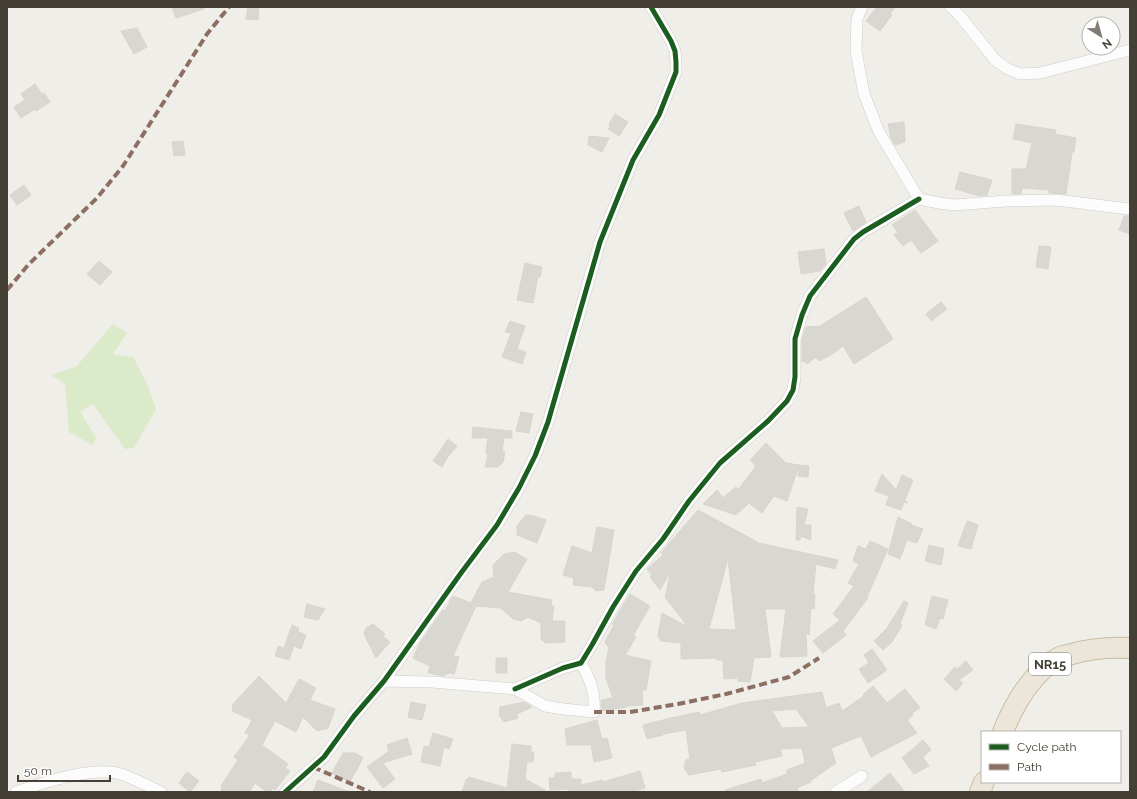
<svg xmlns="http://www.w3.org/2000/svg" width="1137" height="799" font-family="Raleway,sans-serif">
	<style>
		.green { fill: #dbeac8 }
		.building { fill: #d9d7d1; stroke: #d8d5ce; fill-rule: evenodd }
		.lines { fill: none; stroke-linecap: round; stroke-linejoin: round }
		.street-casing { stroke: #ceccc6; stroke-width: 12 }
		.highway-casing { stroke: #c8bca3; stroke-width: 22 }
		.street { stroke: #fdfcfc; stroke-width: 11 }
		.highway { stroke: #ece6d8; stroke-width: 20 }
		.quiet { stroke: #8d6e63; stroke-width: 4; stroke-dasharray: 8 4; stroke-linecap: butt }
		.cycleway-casing { stroke: #fff; stroke-width: 8 }
		.cycleway { stroke: #1b5e20; stroke-width: 5 }
		.labels { text-anchor: middle; dominant-baseline: central; stroke-width: 3; stroke-linejoin: round; paint-order: stroke }
		.shield { fill: #fff; stroke: #7d7972; stroke-width: 1 }
		.shield-label { font-size: 13px; font-weight: bold; fill: #454035 }
	</style>
	<rect width="100%" height="100%" fill="#f0eee8"/>
	<path class="green" d="M113 324 127 333 113 354 133 357 148 386 156 409 134 448 125 449 93 404 80 412 96 438 92 445 69 432 65 384 51 375 77 366Z"/>
	<path class="building" d="M172 7H203L204 9 176 18Z
		M248 7H259L258 20 246 19Z
		M877 7H895L890 14 892 15 880 31 866 21Z
		M137 28 147 47 134 54 121 31Z
		M35 84 42 94 44 93 50 102 36 111 35 109 21 118 14 107 25 100 21 94Z
		M615 114 628 122 619 136 608 129 610 127 609 124Z
		M904 122 905 142 895 145 891 138 888 124Z
		M1016 124 1056 130 1055 134 1076 138 1074 152H1072L1066 194 1049 193V190L1022 188 1021 194H1012V169H1026L1032 143 1013 139Z
		M589 136 609 138 602 152 588 145Z
		M183 141 185 155 174 156 172 142Z
		M960 172 992 180 987 195 980 196 955 189Z
		M24 185 31 195 17 205 10 195Z
		M859 206 866 222 853 231 844 213Z
		M915 210 938 241 921 253 911 240 903 246 894 235 898 232 892 225Z
		M1124 216H1130V234L1119 230Z
		M1039 246 1051 247 1048 269 1036 267Z
		M824 249 826 264 820 271 801 274 798 252Z
		M99 261 112 272 100 285 87 274Z
		M525 263 542 267 540 277 538 276 533 303 517 300Z
		M866 297 893 339 854 364 843 346 831 355 819 361 816 357 807 364 804 361 802 362V340L806 327 820 326Z
		M941 302 947 309 931 321 926 314Z
		M510 321 525 326 517 349 526 352 522 364 502 357 511 333 505 332Z
		M521 412 533 414 529 433 516 431Z
		M473 427 512 431V438H504L502 452H505L503 462 498 467H485L488 456 486 452 488 438H472Z
		M448 439 457 446 447 458 442 467 433 461Z
		M766 443 786 463 799 465 787 501 774 496 762 513 749 503 736 515 703 504 717 490 723 498 736 487 738 490 756 466 750 460Z
		M799 465 809 466 808 477 798 476Z
		M882 474 896 490 902 475 913 480 905 500 908 503 904 502 901 510 886 505 889 496 875 491Z
		M797 507 808 509 804 525H811V540L801 536 800 540H796Z
		M698 510 759 543 838 560 835 569 816 564 813 594H815L814 609 811 608 809 635 806 632 807 656 780 657 786 609H765L771 657 754 658 750 682 738 681V678L724 679 723 660H716V658L681 659V643L661 641 658 636 662 613 688 627 665 597 671 571 660 590 650 577 652 575 647 569 663 555 661 553ZM728 558 736 630 709 629Z
		M526 515 534 516 546 520 537 543 517 535V526Z
		M898 517 912 524 911 525 923 529 917 543 907 540 900 559 888 554Z
		M967 521 978 525 971 549 958 546Z
		M597 527 614 530 604 590 596 591 592 587 573 585 574 578 563 575 572 546 592 553Z
		M870 541 888 549 867 597 868 598 843 631 846 635 823 653 813 641 840 620 833 614 854 586 848 583 859 564 853 561 858 546 866 549Z
		M929 545 944 549 941 565 925 561Z
		M514 552 527 559 508 592 552 600 551 606H554L552 621H565V642L545 643 541 639V623L528 617 521 621 513 619 501 608 476 606 453 656 459 657 454 674 448 673 444 676 428 673 430 666 413 658 420 643 443 610 445 611 453 596 471 603 482 582 494 577 493 565 504 554Z
		M630 594 650 606 633 636 636 637 625 655 651 661 646 690H642L643 705 626 706 627 707 602 711 601 700 613 698 606 678V661L609 648 605 642 614 625 612 624Z
		M932 596 948 600 943 619 940 618 936 629 925 625Z
		M904 601 908 603 900 624 902 625 892 642 883 650 874 641 887 628Z
		M307 604 325 609 318 620 304 617Z
		M373 624 385 634 383 636 390 642 376 658 364 634 366 628Z
		M292 625 299 628 298 632 306 635 301 649 294 646 289 660 275 656 278 646 284 648Z
		M872 649 887 670 868 683 859 669 869 663 864 655Z
		M496 658H507V673H496Z
		M966 661 973 670 959 680 963 683 956 691 944 679 955 667 957 669Z
		M259 676 286 703 299 679 316 688 310 700 335 709 328 728 317 731 303 717 296 732 275 721 262 745 288 764 285 768 290 771 275 790 273 788 270 792H267L255 783 249 792H222L221 786 238 760 234 757 250 735 245 733 252 720 232 711 233 704Z
		M873 686 887 703 905 689 920 708 912 713 913 715 907 720 917 733 871 757 861 736 831 748 836 763 810 781 811 782 797 788 799 792H726L725 790 761 779 762 783 787 774V770L805 763 802 748 780 749 782 756 755 762 756 765 722 772 721 769 689 775 684 768 686 760 690 759 686 730 663 734V735L647 739 643 725 671 718 699 712 700 715 742 703 822 692 826 708 839 703 842 711 864 696 863 695ZM796 709 809 727 782 728 772 711Z
		M411 702 426 705 422 720 408 717Z
		M524 702 532 707 517 714 518 718 504 722 499 715 500 707Z
		M597 720 602 739 607 738 612 758 594 762 591 745H567L565 729Z
		M433 733 453 739 449 749 444 747 440 766 421 762 424 746 429 747Z
		M407 738 412 754 383 763 395 779 383 788 367 767 389 751 387 745Z
		M923 740 931 750 923 757 929 766 914 774 902 758Z
		M512 744 531 746V752H534L533 762H527L525 779 545 790 530 791 531 792H462L466 780 469 777 507 788Z
		M343 753H355L363 758 350 782 332 773Z
		M640 771 645 788 631 792H569V789L550 790 549 778H555V773L571 772V779H581V785L603 780V782Z
		M187 772 199 781 190 792 179 783Z
		M890 773 905 792H867Z
		M318 780 347 791V792H313Z"/>
	<g class="lines">
		<g class="street-casing">
			<path id="street" d="M862 7 857 19 856 51 864 94 879 132 919 199 939 203 954 205 1006 201 1057 200 1128 209
				M951 7 961 17 995 60 1006 68 1020 74 1040 73 1130 50
				M384 681 432 682 515 689 545 706 563 709 594 712C596 693 590 679 581 663
				M515 689 563 668 581 663 592 645 613 607 636 571 663 539 689 501 720 463 768 421 787 401 793 390 795 377V339L802 315 810 296 854 239 863 232 919 199
				M16 792C44 782 92 766 121 774 135 779 148 786 161 792
				M285 792 324 757 354 716 384 681 461 573 497 525 519 488 535 456 548 422 600 242 633 160 659 115 676 72V62L675 51 671 41 651 7
				M836 792 862 776"/>
		</g>
		<g class="highway-casing">
			<path id="highway" d="M1003 732C1014 704 1033 671 1060 657 1064 655 1068 655 1072 654 1092 648 1109 647 1130 648
				M980 792 984 782"/>
		</g>
		<use href="#street" class="street"/>
		<use href="#highway" class="highway"/>
		<path class="quiet" d="M7 290 29 264 97 198 123 166 207 34 229 7
			M594 712H630L678 704 726 694 789 677 819 658
			M313 767 370 792"/>
		<g class="cycleway-casing">
			<path id="cycleway" d="M515 689 563 668 581 663 592 645 613 607 636 571 663 539 689 501 720 463 768 421 787 401 793 390 795 377V339L802 315 810 296 854 239 863 232 919 199
				M285 792 324 757 354 716 384 681 461 573 497 525 519 488 535 456 548 422 600 242 633 160 659 115 676 72V62L675 51 671 41 651 7"/>
		</g>
		<use href="#cycleway" class="cycleway"/>
	</g>
	<g class="labels">
		<rect class="shield" x="1029" y="653" width="42" height="22" rx="3"/>
		<g class="shield-label">
			<text x="1050" y="664">NR15</text>
		</g>
	</g>
	<rect width="1137" height="799" fill="none" stroke="#454035" stroke-width="16"/>
	<rect x="981" y="731" width="140" height="52" fill="#ffffff" stroke="#b5b3ae"/>
	<rect x="989" y="744" width="20" height="6" fill="#1b5e20" stroke="#b5b3ae"/>
	<text x="1017" y="751" font-size="12" fill="#454035">Cycle path</text>
	<rect x="989" y="764" width="20" height="6" fill="#8d6e63" stroke="#b5b3ae"/>
	<text x="1017" y="771" font-size="12" fill="#454035">Path</text>
	<g transform="translate(1101 36) rotate(143)"><circle r="19" fill="#ffffff" stroke="#b5b3ae"/>
	<path d="M0-3L7 15L0 10L-7 15Z" fill="#817d74"/>
	<text y="-6" font-size="11" font-weight="bold" text-anchor="middle" fill="#454035">N</text>
	</g>
	<path d="M18 775v6h92v-6" fill="none" stroke="#454035" stroke-width="2"/>
	<text x="24" y="775" font-size="12" fill="#454035" stroke="#ffffff" stroke-width="3" paint-order="stroke">50 m</text>
</svg>
